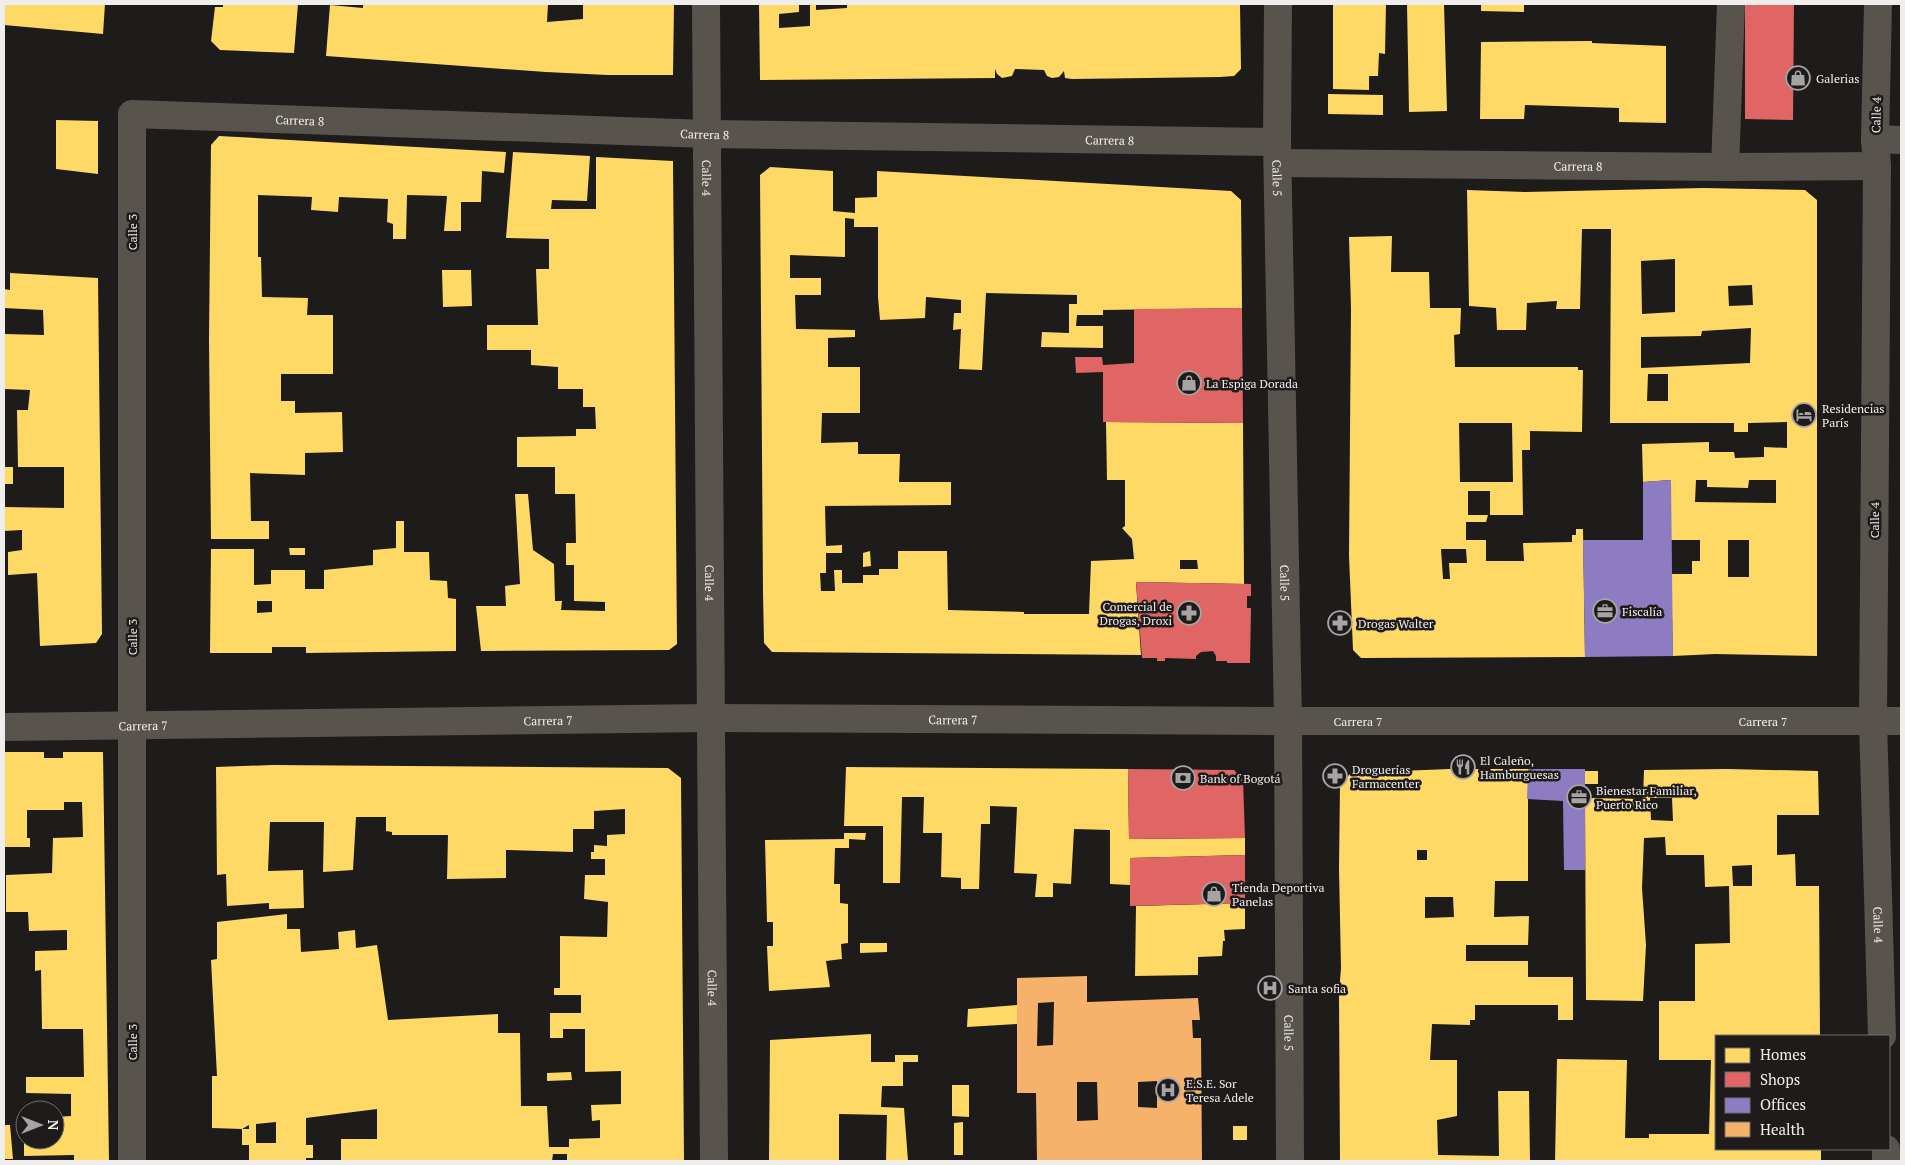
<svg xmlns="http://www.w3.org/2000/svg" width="1905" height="1165" font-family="'PT Serif',serif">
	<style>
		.homes { fill: #ffd966; fill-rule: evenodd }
		.shops { fill: #e06666 }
		.offices { fill: #8e7cc3 }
		.health { fill: #f6b26b; fill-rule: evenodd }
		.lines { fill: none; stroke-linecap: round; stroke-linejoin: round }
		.minor { stroke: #59534d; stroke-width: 28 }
		.tertiary { stroke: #59534d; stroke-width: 28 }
		.labels { text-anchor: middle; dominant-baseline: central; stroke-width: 5; stroke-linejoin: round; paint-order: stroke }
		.poi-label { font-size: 12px; fill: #f0eeed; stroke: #1e1b1a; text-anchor: start }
		.street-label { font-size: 12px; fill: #f0eeed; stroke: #1e1b1a }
	</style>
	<rect width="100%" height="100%" fill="#1d1c1b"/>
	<path class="homes" d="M4 4H105L103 34 4 25Z
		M223 4H298L294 53 220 50 211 41 215 7H223Z
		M363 4H548L547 22 583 19V4H674L673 75H607L546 72 326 56 330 5 363 8Z
		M759 4H799V12L779 14V28L810 26V4H816V10L847 8V4H1240L1241 69 1234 76 1220 77 1072 79 1065 78 1064 71 1059 77 1052 78 1047 76 1044 70 1015 69 1012 76 1002 78 997 74 995 69V78L760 80Z
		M1333 4H1386L1385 54 1379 53 1378 76H1369V90L1333 89Z
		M1407 4H1444L1447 111 1409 112Z
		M1481 4H1524V12L1481 11Z
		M1592 41V43L1666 46V123L1619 122V108L1525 105 1524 119H1480L1481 42Z
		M1328 94 1383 95V115L1328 114Z
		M56 120 98 121V174L56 169Z
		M219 136 506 152 504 173 482 171 481 202H461V231H444L447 196 407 195 406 239H393V224L387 222 388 199 339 197 338 212 311 210 312 197 258 195V257H261L262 297 308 298 307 315H333V374H281V401H295V413L342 412 343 452 305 453V475L250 473 251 521H269V539H211L209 339 211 145Z
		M513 152 590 156 587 201 552 200 551 209H596V157L673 161 677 644 669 650 481 651 476 606H506L505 586 520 584 515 494H528L533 550 554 564 555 601H562L561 610 605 611V602L574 601V565H566V543H576L575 494H555V467H517V437L576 436V429H596L595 407H583V389H558V367L531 365V350H487V325H538L536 269H549V239L506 238Z
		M770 167 833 171V211L855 213V198L877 197V171L1231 191 1241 200 1242 308 1103 310V315H1077L1076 326H1103V348L1041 347 1042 332 1069 333V304H1077V295L986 293 982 370 959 369 961 329 953 330 954 313H961V300L926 297 925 318 880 320 878 297V227H854V219L845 218V257L790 255V278H821V295H795L796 329 855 330V337L828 338V367H860V413H822L821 443 858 442V454H900L899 482H951V505L825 506 826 546 842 545V553H826V573H820L821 591H835L834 570H842V583H863V575H879V569H898V551H947L948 610 1024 612V614H1089L1091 561 1134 559 1132 539 1122 528 1125 526V480H1107L1106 422 1243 423 1244 584 1136 582 1141 655 772 652 764 643 763 593 760 175ZM1180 560H1197L1198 569H1180Z
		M1703 188 1805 190 1817 200V656L1715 654 1673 656 1671 574H1692V561H1700V540H1671V480L1643 482 1642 444 1709 442V452H1734L1735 458 1764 457V447L1787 448V422L1748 423V432H1734V423H1610L1611 229H1582L1580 309H1556L1557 301 1527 303 1526 330H1497L1496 308 1469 306 1467 190 1525 192ZM1675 259V312L1642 314 1641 261ZM1752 285 1753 305 1729 306 1728 286ZM1751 328 1750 363 1641 368V337L1701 336 1702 331ZM1648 374H1668V401H1647ZM1696 480H1707V487L1748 488 1749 480H1776V503L1695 502ZM1728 540H1749V577H1728Z
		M1392 236 1391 272H1429L1430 308H1461L1460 334 1454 335 1455 367H1578V370H1583L1582 432 1530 431V450H1522L1523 515H1490V491H1468V515H1488L1486 522H1466V540H1486V561H1524L1523 543 1572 542V535H1576V529H1583L1585 657 1361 658 1353 650 1349 556 1351 309 1349 237ZM1459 423H1512L1513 482H1460ZM1441 549H1466L1467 563H1449L1450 579H1443Z
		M442 270H471L472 306 443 307Z
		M10 273 98 278 102 634 96 643 40 646 37 573 8 575V552L22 550V530L4 531V507L64 508V467H18L17 410H28L30 390 4 389V334L44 335 43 310 4 308V289L10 290Z
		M4 467H13V484H4Z
		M396 521H404V552H429L430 580 447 581 448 598 456 599V651L306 653V647H272V653H210L211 549H254V585L271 584V570H305V589H324V570L373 565V550L396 548ZM257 601H272V612L257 613Z
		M289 548H305V555H290Z
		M870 551 871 566 863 567V553Z
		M4 752H44V758H63V752H103L109 1161H74V1155L24 1156V1140H55V1117L71 1116V1094L26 1093V1077H84L83 1029H42L41 970 35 971V951L67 950V930L29 931 28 912H6V875L52 873 53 838 83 837 82 802H64V810H27V838H30V847H4Z
		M272 765 668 768 681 778 684 1161H567V1154H553L552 1161H341V1139H377V1109L306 1118V1145H313V1158H306V1161H249V1145H242V1129H249V1125L242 1129 212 1128V1076H217L211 960 217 959V922L287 914V929H300L301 952 339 949 338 932 355 930 356 948 377 945 388 1020 498 1014V1033H520L521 1106H547L549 1147H569V1139L600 1138V1120L592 1121 591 1105 621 1104V1071L585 1072V1029H563V1038H550V1013H581V995H554V988H560V936L607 937 608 902 584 899 585 875H605V859H591V852H594V845L607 846V835L625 834V809L594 811V829H573V852L506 850V878L447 879 448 835H392V832L386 831V817H356L353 870 323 872 324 822H270L268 871 303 870 304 908 269 909V903L227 906 226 874 217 875 216 767ZM276 1122V1143H256V1124Z
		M846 767 1128 769 1129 839 1245 838V855L1130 858V885L1110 884V830L1074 829 1071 884 1053 883V897H1035L1037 874 1014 873 1017 807 990 806V824H981L979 889H961V878L941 877 942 833H923L924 797H902L900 883H883V826H844Z
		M1449 769H1528V881H1495L1494 917 1529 916 1528 945H1466V961H1528V977H1573V1020H1558V1005H1475V1020H1470V1025L1432 1024 1430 1060H1457V1116L1437 1120 1438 1155 1499 1156 1498 1091H1529L1530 1161H1340L1339 994 1341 968 1339 868 1340 784 1351 773ZM1417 850H1427V860H1417ZM1425 897H1453L1454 917 1425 918Z
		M1727 769 1818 771 1819 815H1777V855L1795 854 1796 886H1819L1820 1036H1716V1149H1821V1161H1555L1557 1059 1627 1060 1625 1138H1649V1134H1709L1711 1060H1659V1001H1695V944L1730 943 1729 886 1705 887 1704 855H1666L1665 837 1644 838 1642 888 1646 945 1643 1001 1586 1000 1585 798 1643 799 1644 770ZM1650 798H1672L1673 821 1651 820ZM1752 865V886H1733L1732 866Z
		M1585 771H1598V784H1585Z
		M844 833H866L865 840 849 839V848H835L834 884H840V903L848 904V943L841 944 842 959 826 961 830 987 769 991 767 946H773V922H767L765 840 844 839Z
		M1245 903V929L1224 930 1225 941H1223L1222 956 1198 957V975L1135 976 1136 906Z
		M860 943H887V952L860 953Z
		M1017 1005V1024L967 1027 968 1009Z
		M871 1034V1062H895V1055H918V1062H903V1086H882L881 1107 904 1108 908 1161H886L887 1115 839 1114V1161H769L770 1040Z
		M571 1072 572 1080 547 1081V1073Z
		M952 1085H969V1117L952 1116Z
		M963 1122V1155H954V1123Z
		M4 1125H10L13 1159H4Z
		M1233 1126H1247V1140H1233Z"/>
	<path class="shops" d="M1745 4H1794L1793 120 1745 119Z
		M1242 308 1243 423 1103 422V372L1076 373 1075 357H1102L1103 365 1134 363V309Z
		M1136 582 1251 584V596H1247V608H1251L1250 663H1227V661H1216V656L1213 651 1201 652 1196 656V659L1165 658V661H1157V658H1142Z
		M1128 769 1234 770 1243 779 1245 838 1129 839Z
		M1245 855V903L1130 906V858Z"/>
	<path class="offices" d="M1671 480 1673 656 1585 657 1583 540H1643V482Z
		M1528 769H1585V870H1564L1563 801 1527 799Z"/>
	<path class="health" d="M1087 976V1002L1198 998 1200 1020H1192L1193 1038H1201L1202 1161H1037L1036 1093H1017V978ZM1054 1002 1053 1045 1037 1046 1038 1003ZM1157 1081V1108L1138 1107V1082ZM1077 1082H1097L1098 1120 1077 1121Z"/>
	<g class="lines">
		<g class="minor">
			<path id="s1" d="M706 4 714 1161"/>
			<path id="s2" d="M1878 4 1875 139 1877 166 1873 721 1882 1036"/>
			<path d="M1875 139 1901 140"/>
			<path id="s3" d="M1279 163 1725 167 1877 166"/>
			<path d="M1725 167 1731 4"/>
			<path id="s4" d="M4 727 710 718 1288 721H1901"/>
			<path d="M1886 1149V1161"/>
			<path id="s5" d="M132 1161V114L708 134 1277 142"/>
		</g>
		<path class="tertiary" id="s6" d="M1278 4 1277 142 1288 721 1290 1161"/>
	</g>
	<defs>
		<g id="shop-ring" transform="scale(1.25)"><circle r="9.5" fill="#1e1b1a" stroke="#a6a4a4" stroke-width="1.5"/><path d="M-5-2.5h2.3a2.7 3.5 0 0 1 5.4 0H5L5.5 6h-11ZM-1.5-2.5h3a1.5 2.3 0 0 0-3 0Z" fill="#a6a4a4"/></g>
		<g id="hotel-ring" transform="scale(1.25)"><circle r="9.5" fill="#1e1b1a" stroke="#a6a4a4" stroke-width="1.5"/><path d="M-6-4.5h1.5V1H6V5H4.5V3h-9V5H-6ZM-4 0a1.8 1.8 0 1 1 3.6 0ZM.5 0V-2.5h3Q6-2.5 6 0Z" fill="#a6a4a4"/></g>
		<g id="office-ring" transform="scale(1.25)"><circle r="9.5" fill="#1e1b1a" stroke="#a6a4a4" stroke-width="1.5"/><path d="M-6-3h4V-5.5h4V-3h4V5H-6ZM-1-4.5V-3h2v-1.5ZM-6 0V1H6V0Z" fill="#a6a4a4"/></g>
		<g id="pharmacy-ring" transform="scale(1.25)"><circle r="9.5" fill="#1e1b1a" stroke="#a6a4a4" stroke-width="1.5"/><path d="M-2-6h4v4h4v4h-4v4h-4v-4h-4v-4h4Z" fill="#a6a4a4"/></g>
		<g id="restaurant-ring" transform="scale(1.25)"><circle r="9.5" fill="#1e1b1a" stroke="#a6a4a4" stroke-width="1.5"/><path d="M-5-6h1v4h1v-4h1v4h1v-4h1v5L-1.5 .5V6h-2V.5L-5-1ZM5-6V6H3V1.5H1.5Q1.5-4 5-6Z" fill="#a6a4a4"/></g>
		<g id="bank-ring" transform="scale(1.25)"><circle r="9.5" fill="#1e1b1a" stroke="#a6a4a4" stroke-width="1.5"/><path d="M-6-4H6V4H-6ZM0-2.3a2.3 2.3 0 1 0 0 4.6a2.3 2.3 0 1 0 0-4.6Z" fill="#a6a4a4"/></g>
		<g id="hospital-ring" transform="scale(1.25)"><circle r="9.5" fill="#1e1b1a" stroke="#a6a4a4" stroke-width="1.5"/><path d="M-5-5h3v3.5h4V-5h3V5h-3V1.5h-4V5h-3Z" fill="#a6a4a4"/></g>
	</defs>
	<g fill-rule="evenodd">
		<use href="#shop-ring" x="1798" y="78"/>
		<use href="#shop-ring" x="1189" y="383"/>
		<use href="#hotel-ring" x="1804" y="415"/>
		<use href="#office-ring" x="1605" y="611"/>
		<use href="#pharmacy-ring" x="1189" y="613"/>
		<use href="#pharmacy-ring" x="1340" y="623"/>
		<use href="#restaurant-ring" x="1463" y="767"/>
		<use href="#pharmacy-ring" x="1335" y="776"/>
		<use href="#bank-ring" x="1183" y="778"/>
		<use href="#office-ring" x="1579" y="797"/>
		<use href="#shop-ring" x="1214" y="894"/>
		<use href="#hospital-ring" x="1270" y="988"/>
		<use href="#hospital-ring" x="1168" y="1090"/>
	</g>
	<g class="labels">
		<g class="poi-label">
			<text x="1816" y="78">Galerias</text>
			<text x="1206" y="383">La Espiga Dorada</text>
			<text x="1822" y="408">Residencias<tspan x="1822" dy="14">París</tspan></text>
			<text x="1172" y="606" text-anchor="end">Comercial de<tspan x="1172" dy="14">Drogas, Droxi</tspan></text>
			<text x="1622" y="611">Fiscalía</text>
			<text x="1358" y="623">Drogas Walter</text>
			<text x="1480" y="760">El Caleño,<tspan x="1480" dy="14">Hamburguesas</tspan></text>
			<text x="1352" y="769">Droguerías<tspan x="1352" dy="14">Farmacenter</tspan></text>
			<text x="1200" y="778">Bank of Bogotá</text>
			<text x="1596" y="790">Bienestar Familiar,<tspan x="1596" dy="14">Puerto Rico</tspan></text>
			<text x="1232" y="887">Tienda Deportiva<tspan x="1232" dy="14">Panelas</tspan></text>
			<text x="1288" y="988">Santa sofia</text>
			<text x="1186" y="1083">E.S.E. Sor<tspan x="1186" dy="14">Teresa Adele</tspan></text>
		</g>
		<g class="street-label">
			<text transform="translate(1876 115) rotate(-89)">Calle 4</text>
			<text stroke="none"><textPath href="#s5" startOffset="1215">Carrera 8</textPath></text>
			<text stroke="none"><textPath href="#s5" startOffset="1620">Carrera 8</textPath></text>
			<text stroke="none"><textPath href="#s5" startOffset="2025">Carrera 8</textPath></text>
			<text stroke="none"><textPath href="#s3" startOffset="299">Carrera 8</textPath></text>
			<text stroke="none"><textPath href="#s1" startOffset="174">Calle 4</textPath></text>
			<text stroke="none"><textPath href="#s6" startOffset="174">Calle 5</textPath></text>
			<text transform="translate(132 232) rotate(-90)">Calle 3</text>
			<text transform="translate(1874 520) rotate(-90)">Calle 4</text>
			<text stroke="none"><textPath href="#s6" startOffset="579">Calle 5</textPath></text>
			<text stroke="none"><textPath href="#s1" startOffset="579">Calle 4</textPath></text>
			<text transform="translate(132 637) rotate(-90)">Calle 3</text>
			<text stroke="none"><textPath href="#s4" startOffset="949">Carrera 7</textPath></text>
			<text stroke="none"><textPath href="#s4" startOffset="544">Carrera 7</textPath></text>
			<text stroke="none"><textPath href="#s4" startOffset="1354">Carrera 7</textPath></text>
			<text stroke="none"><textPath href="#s4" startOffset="1759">Carrera 7</textPath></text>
			<text stroke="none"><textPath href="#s4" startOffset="139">Carrera 7</textPath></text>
			<text stroke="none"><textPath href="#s2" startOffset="921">Calle 4</textPath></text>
			<text stroke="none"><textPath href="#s1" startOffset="984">Calle 4</textPath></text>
			<text stroke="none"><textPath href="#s6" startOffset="1029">Calle 5</textPath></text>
			<text transform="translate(132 1042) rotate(-90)">Calle 3</text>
		</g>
	</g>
	<rect width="1905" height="1165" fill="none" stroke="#f0eeed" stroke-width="10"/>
	<rect x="1715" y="1035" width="175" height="115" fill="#1e1b1a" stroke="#726f6e"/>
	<rect x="1725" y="1048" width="25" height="15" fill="#ffd966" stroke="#726f6e"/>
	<text x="1760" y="1060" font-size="15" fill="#f0eeed">Homes</text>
	<rect x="1725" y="1072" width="25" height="15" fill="#e06666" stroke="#726f6e"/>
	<text x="1760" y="1085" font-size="15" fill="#f0eeed">Shops</text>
	<rect x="1725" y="1098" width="25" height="15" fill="#8e7cc3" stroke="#726f6e"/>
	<text x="1760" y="1110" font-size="15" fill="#f0eeed">Offices</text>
	<rect x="1725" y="1122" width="25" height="15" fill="#f6b26b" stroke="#726f6e"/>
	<text x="1760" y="1135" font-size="15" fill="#f0eeed">Health</text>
	<g transform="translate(40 1125) rotate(90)"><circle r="24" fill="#1e1b1a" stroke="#726f6e"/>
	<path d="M0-4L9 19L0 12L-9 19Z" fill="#a6a4a4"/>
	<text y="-8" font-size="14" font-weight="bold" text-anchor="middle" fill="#f0eeed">N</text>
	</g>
</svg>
